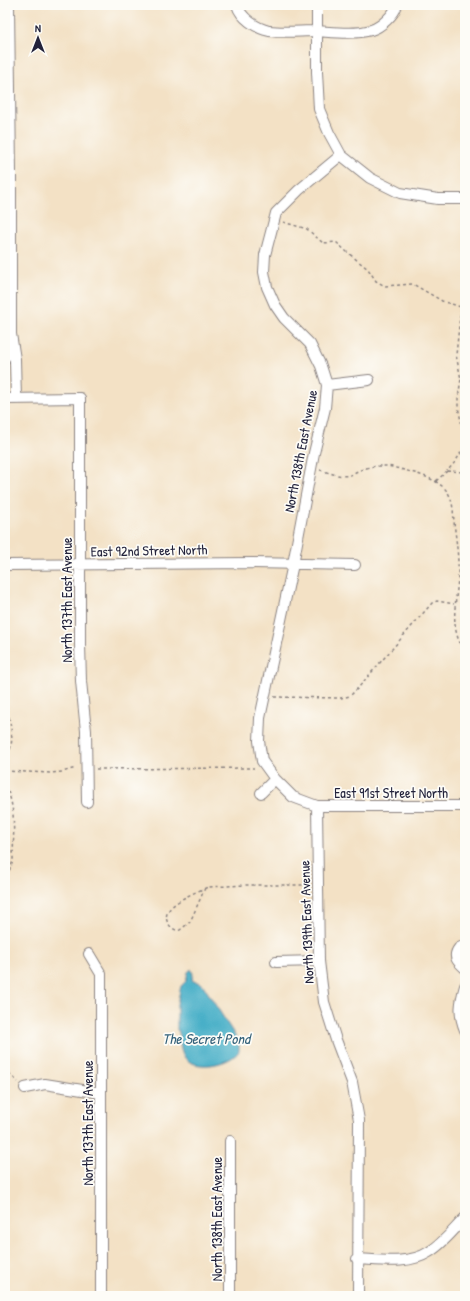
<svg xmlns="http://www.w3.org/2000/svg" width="470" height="1301" font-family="'Patrick Hand',sans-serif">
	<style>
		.water { fill: #47afc7; stroke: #346881 }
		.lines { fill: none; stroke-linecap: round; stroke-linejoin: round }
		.minor-casing { stroke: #8a8280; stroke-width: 12 }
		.path { stroke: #8a8280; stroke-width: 1.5; stroke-dasharray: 3 3; stroke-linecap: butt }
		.minor { stroke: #fff; stroke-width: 10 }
		.labels { text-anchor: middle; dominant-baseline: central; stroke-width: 3.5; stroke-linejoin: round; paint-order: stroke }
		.street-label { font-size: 14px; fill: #22223b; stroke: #fdfcf7 }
		.water-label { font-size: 15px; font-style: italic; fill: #33617a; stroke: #fdfcf7 }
	</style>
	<rect width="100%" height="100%" fill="#fdfcf7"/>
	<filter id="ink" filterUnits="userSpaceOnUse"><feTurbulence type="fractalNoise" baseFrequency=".025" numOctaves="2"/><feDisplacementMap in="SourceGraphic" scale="8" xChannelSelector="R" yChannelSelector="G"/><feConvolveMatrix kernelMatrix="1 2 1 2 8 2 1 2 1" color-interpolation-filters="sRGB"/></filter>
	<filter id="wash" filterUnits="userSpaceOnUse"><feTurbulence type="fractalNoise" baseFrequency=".012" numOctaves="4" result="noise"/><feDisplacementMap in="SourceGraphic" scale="16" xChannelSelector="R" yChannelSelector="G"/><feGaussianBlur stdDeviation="0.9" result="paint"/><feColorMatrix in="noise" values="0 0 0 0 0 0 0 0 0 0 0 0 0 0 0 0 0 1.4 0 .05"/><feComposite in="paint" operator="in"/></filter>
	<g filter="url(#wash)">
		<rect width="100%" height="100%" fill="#f3e1c5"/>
		<path class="water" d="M191 969 193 974 192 979 193 981 201 983 203 985 239 1042V1051C231 1064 198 1071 186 1059 180 1052 180 1041 179 1032L177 1030V1004L181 986 186 981 188 972Z"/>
	</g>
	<g filter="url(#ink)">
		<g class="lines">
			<g class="minor-casing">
				<path id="minor" d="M9 5 11 173V334L15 359 16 399
					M237 5C241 18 256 28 269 31 284 33 301 31 316 31 333 32 354 35 371 30 381 27 394 15 397 5
					M317 5V72L319 109 329 133 341 155 370 178 400 193 438 199H465
					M341 155 299 190 276 213 265 255 264 272 267 287 275 305 284 318 310 344 321 366 327 385 325 408 314 453 293 564 260 718 259 741 262 761 275 779 293 797 317 806H465
					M5 358 10 340
					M327 385 369 380
					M5 399 80 398V644L81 681 86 731 87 802
					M5 565 253 563 355 565
					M261 793 275 779
					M317 806 319 961 324 1002 336 1040 352 1082 359 1120 358 1296
					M465 945 459 948C452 957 458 962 465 968
					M89 954 101 974V1296
					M276 962 319 961
					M465 986C460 1003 458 1013 465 1030
					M25 1088 45 1084 101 1093
					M357 1259C380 1260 409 1265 429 1252 443 1244 454 1229 465 1218
					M230 1296V1141"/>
			</g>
			<path class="path" d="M283 222 307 229 323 243 336 242 347 252 368 269 376 281 385 286 413 284 442 301 461 307
				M465 305 461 307 456 355 461 379 458 398V407L465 440
				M320 470C328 472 341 478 350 475 352 475 355 472 358 471 369 466 384 464 396 468 411 472 430 476 442 486 453 495 453 508 454 522 456 540 459 558 458 577 457 599 450 622 460 643L465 645
				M447 471 465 472
				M436 481C449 470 460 459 465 442
				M5 652C14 670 5 681 6 698 7 719 19 740 5 759
				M274 697 341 698 350 696 358 688 432 603 437 601 454 604
				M96 769 254 768
				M5 771 50 773 62 772 76 768
				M5 786C17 805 13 839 13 861L10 869 5 875
				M205 888 190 922 180 930C175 931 171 928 168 923 158 906 196 892 208 887L246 885H308
				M5 1069 18 1082"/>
			<use href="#minor" class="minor"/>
		</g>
	</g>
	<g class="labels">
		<g class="street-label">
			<text transform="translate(300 451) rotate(-79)">North 138th East Avenue</text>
			<text transform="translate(149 550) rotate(-1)">East 92nd Street North</text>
			<text transform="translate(66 600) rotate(-90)">North 137th East Avenue</text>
			<text x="391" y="792">East 91st Street North</text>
			<text transform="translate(306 922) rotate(-92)">North 139th East Avenue</text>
			<text transform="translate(87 1123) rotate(-90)">North 137th East Avenue</text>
			<text transform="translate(216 1219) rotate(-90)">North 138th East Avenue</text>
		</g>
		<g class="water-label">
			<text x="206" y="1038">The Secret Pond</text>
		</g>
	</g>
	<rect width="470" height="1301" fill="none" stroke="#fdfcf7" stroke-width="20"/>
	<g transform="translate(38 38)" stroke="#fdfcf7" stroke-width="3" paint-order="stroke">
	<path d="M0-3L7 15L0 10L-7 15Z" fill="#22223b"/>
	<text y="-6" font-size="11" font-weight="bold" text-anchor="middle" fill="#22223b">N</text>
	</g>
</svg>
